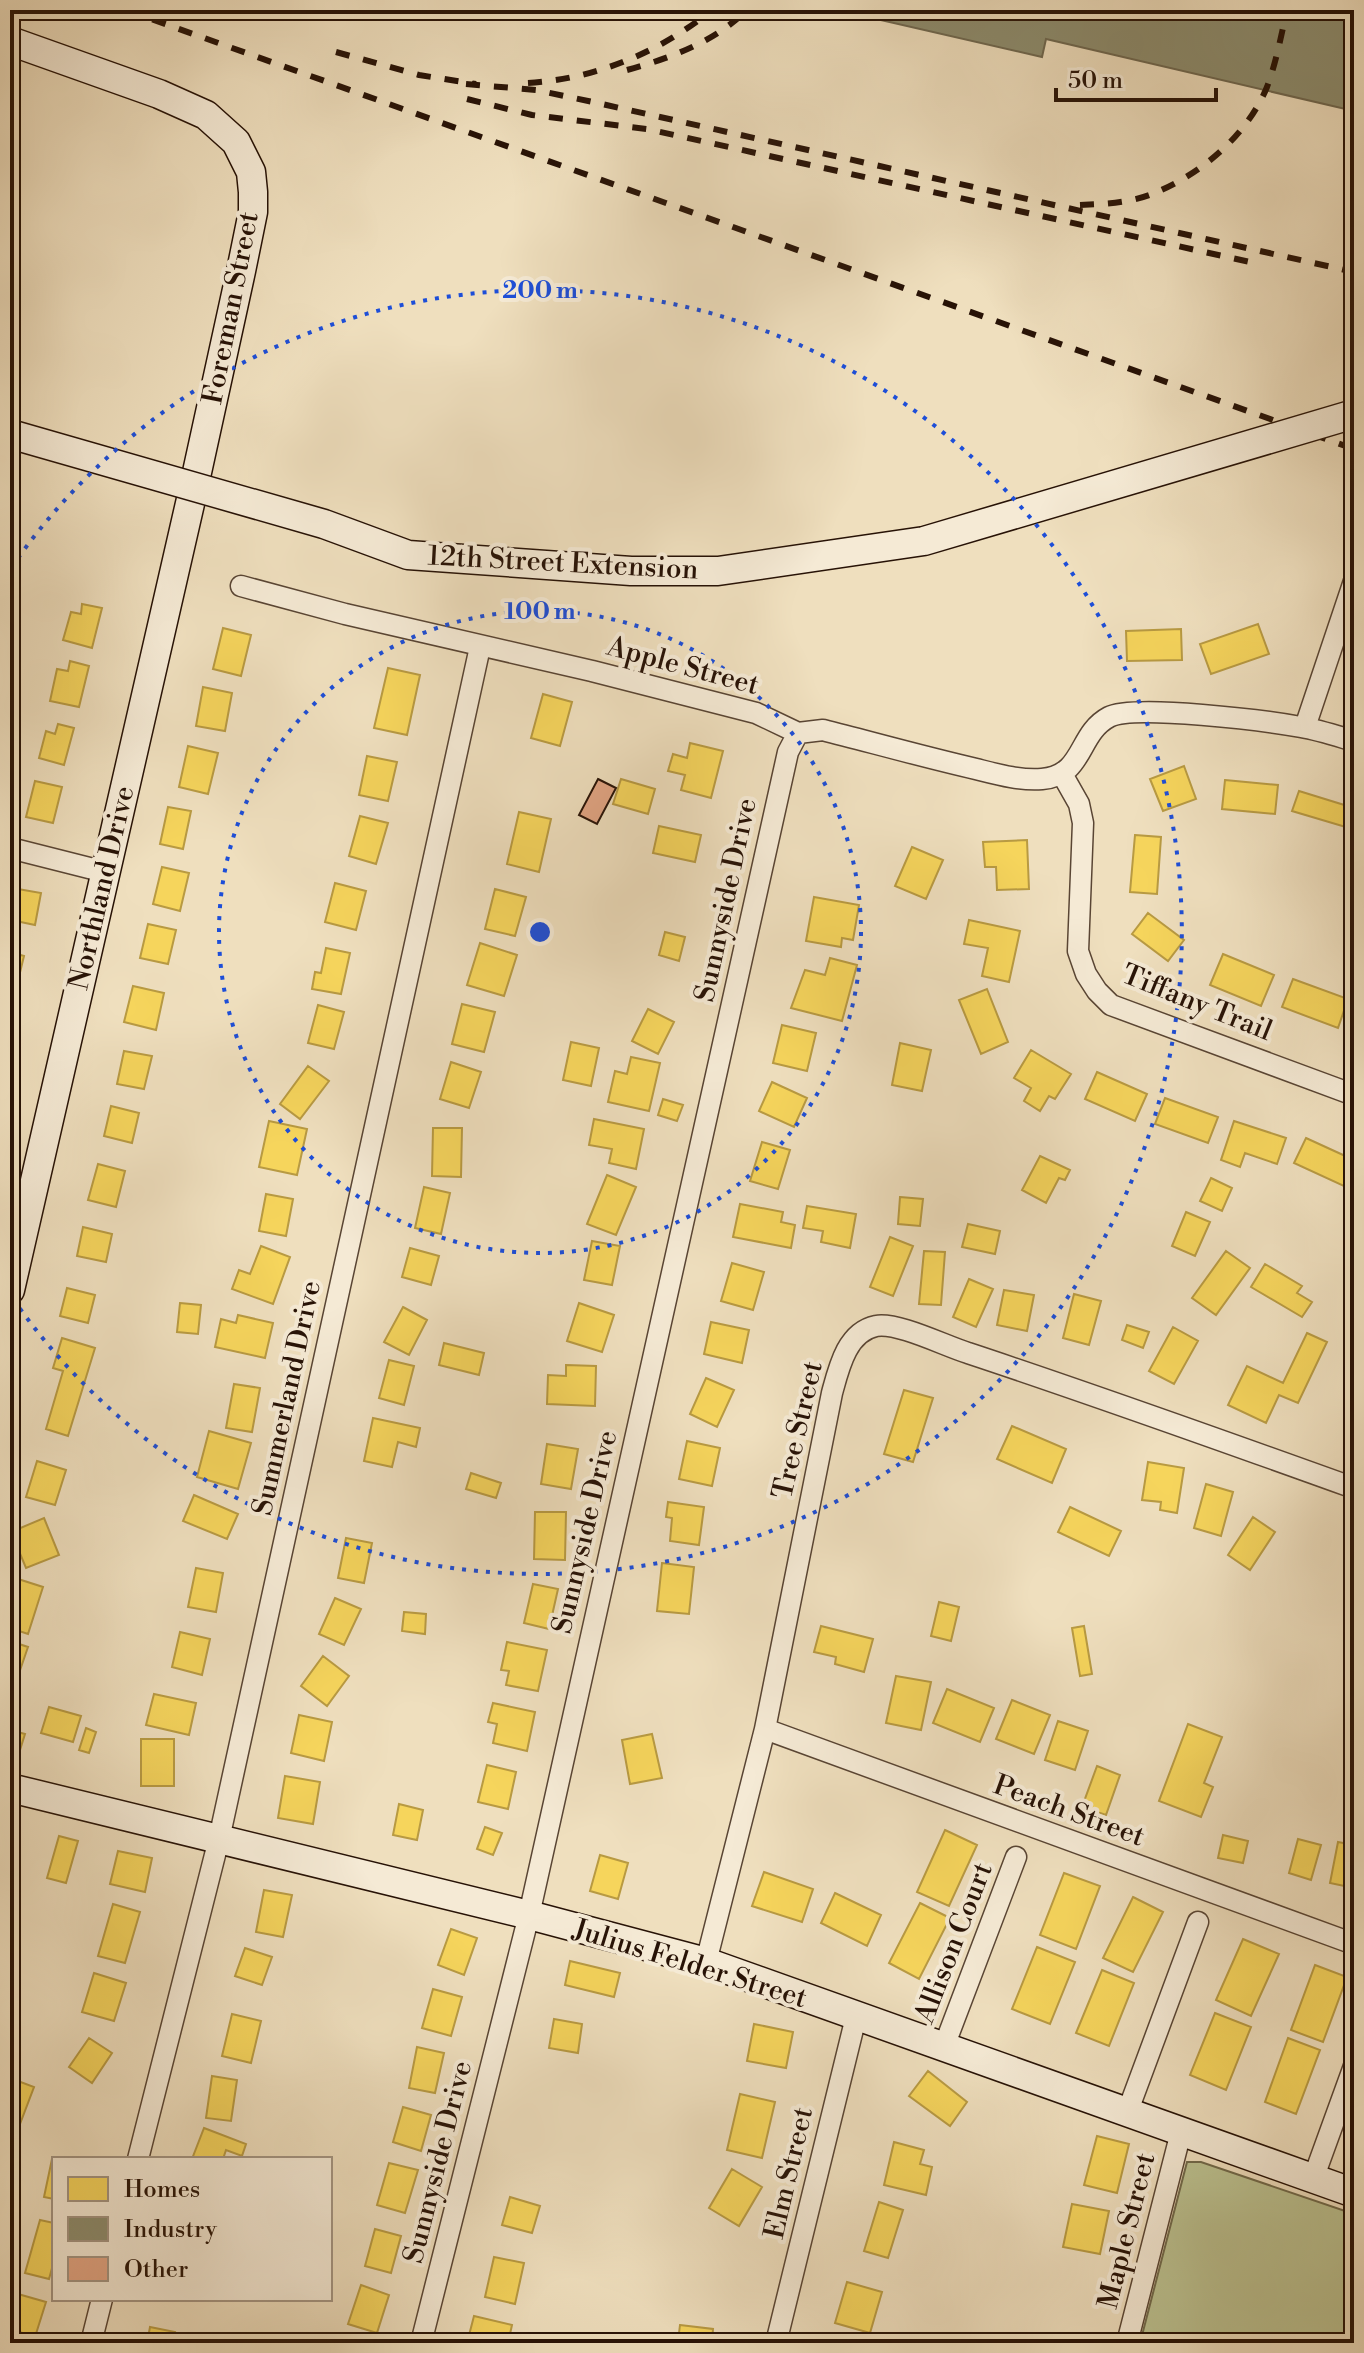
<svg xmlns="http://www.w3.org/2000/svg" width="1364" height="2353" font-family="'Libre Bodoni',serif">
	<style>
		.green { fill: #bbc190; stroke: #716a4b; stroke-width: 2 }
		.homes { fill: #f6d55c; stroke: #b89a42; stroke-width: 2 }
		.industry { fill: #8c8c6e; stroke: #6e674f; stroke-width: 2 }
		.building { fill: #e2a584; stroke: #271206; stroke-width: 2 }
		.lines { fill: none; stroke-linecap: round; stroke-linejoin: round }
		.street-casing { stroke: #594534; stroke-width: 23 }
		.secondary-casing { stroke: #271206; stroke-width: 31 }
		.street { stroke: #f5ead5; stroke-width: 20 }
		.secondary { stroke: #f5ead5; stroke-width: 28 }
		.rail { stroke: #271206; stroke-width: 6; stroke-dasharray: 14 14; stroke-linecap: butt }
		.secondary-bridge-casing { stroke: #271206; stroke-width: 31; stroke-linecap: butt }
		.secondary-bridge { stroke: #f5ead5; stroke-width: 28 }
		.ring { fill: none; stroke: #1d4ed8; stroke-width: 4; stroke-dasharray: 4 8 }
		.labels { text-anchor: middle; dominant-baseline: central; stroke-width: 8; stroke-linejoin: round; paint-order: stroke }
		.street-label { font-size: 28px; fill: #271206; stroke: #f5ead5 }
		.centre { fill: #1d4ed8; stroke: #f5ead5; stroke-width: 4 }
		.ring-label { font-size: 24px; text-anchor: middle; font-weight: bold; fill: #1d4ed8; stroke: #f5ead5; stroke-width: 8; stroke-linejoin: round; paint-order: stroke }
	</style>
	<rect width="100%" height="100%" fill="#efdfbe"/>
	<filter id="stains"><feTurbulence type="fractalNoise" baseFrequency=".0025" numOctaves="4"/><feColorMatrix values="0 0 0 0 .2 0 0 0 0 .09 0 0 0 0 .02 0 0 0 .5 -.17"/></filter>
	<radialGradient id="worn" r=".72"><stop offset=".6" stop-color="#630" stop-opacity="0"/><stop offset="1" stop-color="#630" stop-opacity=".3"/></radialGradient>
	<path class="green" d="M1187 2162H1201L1354 2214V2343H1140Z"/>
	<path class="homes" d="M82 604 102 608 92 648 63 640 71 612 81 614Z
		M1258 624 1269 654 1211 674 1200 644Z
		M223 628 251 635 241 676 213 669Z
		M1181 629 1182 660 1127 661 1126 631Z
		M70 661 89 666 79 707 50 701 57 669 68 671Z
		M388 668 420 675 407 735 374 728Z
		M203 687 232 693 225 731 196 726Z
		M543 694 572 702 560 746 531 738Z
		M58 724 74 728 64 765 39 758 46 731 55 734Z
		M690 743 723 751 711 798 681 790 685 775 668 771 673 754 687 758Z
		M188 746 218 753 208 794 179 787Z
		M367 756 397 762 388 801 359 795Z
		M1184 766 1196 799 1163 811 1150 779Z
		M621 779 655 789 648 814 613 804Z
		M1225 780 1278 785 1275 814 1222 809Z
		M35 781 62 787 53 823 26 817Z
		M1299 791 1354 808 1349 828 1292 811Z
		M168 807 191 811 183 849 160 844Z
		M519 812 551 819 539 872 507 864Z
		M360 816 388 823 376 864 349 856Z
		M659 826 701 835 695 862 653 853Z
		M1135 835 1161 837 1157 894 1130 892Z
		M1027 840 1029 889 997 890 996 867H985L983 842Z
		M912 847 943 860 926 899 895 886Z
		M162 867 189 873 180 911 153 904Z
		M335 883 366 891 356 930 325 922Z
		M18 889 41 893 35 925 11 920Z
		M495 889 526 897 515 936 485 929Z
		M814 897 859 905 853 940 842 938 841 947 806 941Z
		M1148 913 1184 940 1168 961 1132 934Z
		M969 920 1020 931 1009 982 982 976 988 948 964 944Z
		M148 924 176 930 168 964 140 958Z
		M665 932 685 937 679 961 659 955Z
		M480 943 517 955 504 996 467 985Z
		M326 948 350 953 341 994 312 989 315 972 321 973Z
		M10 952 24 956 15 993 10 992Z
		M1223 954 1274 975 1261 1006 1210 985Z
		M830 958 857 965 842 1021 791 1008 805 970 825 975Z
		M1293 979 1348 999 1338 1028 1282 1007Z
		M133 986 164 993 156 1030 124 1022Z
		M987 989 1008 1042 981 1054 959 1000Z
		M462 1004 495 1012 484 1052 452 1044Z
		M318 1005 344 1012 334 1049 308 1043Z
		M648 1009 674 1022 658 1054 632 1041Z
		M782 1025 816 1033 807 1071 773 1063Z
		M571 1042 599 1048 591 1086 563 1080Z
		M900 1043 931 1050 922 1091 892 1085Z
		M1031 1050 1071 1074 1055 1099 1049 1096 1040 1111 1024 1101 1031 1088 1014 1078Z
		M124 1051 152 1056 144 1089 117 1084Z
		M631 1057 660 1063 649 1111 608 1102 615 1071 627 1074Z
		M451 1062 481 1072 469 1108 440 1099Z
		M308 1066 329 1081 300 1119 280 1104Z
		M1097 1072 1147 1094 1135 1121 1085 1099Z
		M772 1082 807 1098 794 1127 759 1111Z
		M1165 1098 1218 1117 1208 1143 1155 1124Z
		M663 1099 683 1105 677 1121 658 1115Z
		M111 1106 139 1113 132 1143 104 1136Z
		M594 1119 644 1129 636 1169 609 1163 612 1149 589 1145Z
		M269 1121 307 1129 297 1175 259 1167Z
		M1234 1121 1286 1138 1277 1164 1245 1153 1240 1167 1221 1160Z
		M433 1128H462L461 1177 432 1176Z
		M1306 1138 1354 1160V1169L1346 1187 1294 1163Z
		M762 1142 790 1150 778 1189 750 1181Z
		M1040 1156 1070 1170 1065 1180 1059 1178 1046 1203 1022 1190Z
		M98 1164 125 1171 116 1207 88 1200Z
		M607 1175 636 1187 616 1235 587 1224Z
		M1211 1178 1232 1188 1222 1211 1200 1201Z
		M424 1187 450 1193 441 1234 415 1228Z
		M266 1194 293 1199 286 1236 259 1231Z
		M900 1197 923 1199 920 1226 898 1224Z
		M740 1204 783 1212 781 1222 795 1225 791 1248 733 1237Z
		M807 1206 856 1214 850 1248 821 1242 823 1231 803 1228Z
		M1186 1212 1210 1222 1195 1256 1172 1246Z
		M968 1224 1000 1231 995 1254 962 1247Z
		M83 1227 112 1234 106 1262 77 1256Z
		M890 1237 913 1246 893 1296 870 1287Z
		M592 1241 620 1246 612 1285 584 1280Z
		M261 1246 290 1257 273 1304 232 1289 239 1270 250 1274Z
		M410 1248 439 1256 431 1285 402 1277Z
		M924 1251 945 1252 941 1305 919 1304Z
		M1226 1251 1250 1268 1216 1315 1192 1298Z
		M732 1263 764 1272 753 1310 721 1301Z
		M1265 1264 1302 1286 1297 1293 1312 1302 1302 1317 1251 1287Z
		M969 1279 993 1289 976 1327 953 1317Z
		M67 1288 95 1295 88 1323 60 1316Z
		M1004 1290 1034 1295 1027 1331 997 1325Z
		M1074 1294 1101 1301 1089 1345 1063 1338Z
		M180 1303 201 1305 198 1334 177 1332Z
		M579 1303 614 1315 602 1352 567 1341Z
		M403 1307 427 1320 409 1355 384 1342Z
		M238 1315 273 1323 265 1358 215 1347 221 1319 236 1323Z
		M711 1322 749 1330 742 1363 704 1354Z
		M1127 1325 1149 1332 1143 1348 1122 1340Z
		M1173 1327 1198 1341 1174 1384 1149 1371Z
		M1307 1333 1327 1342 1298 1403 1279 1395 1266 1423 1228 1405 1247 1366 1283 1383Z
		M62 1338 95 1348 68 1436 46 1429 63 1371 53 1368Z
		M444 1343 484 1353 479 1375 439 1365Z
		M389 1360 414 1366 404 1405 379 1398Z
		M566 1365 596 1366 595 1406 547 1404 548 1375 566 1376Z
		M706 1378 734 1390 717 1427 690 1414Z
		M234 1384 260 1388 252 1432 226 1428Z
		M904 1390 933 1398 913 1462 884 1454Z
		M373 1418 420 1428 416 1447 398 1442 392 1467 364 1461Z
		M1012 1426 1066 1449 1052 1483 997 1459Z
		M209 1431 251 1443 238 1489 197 1477Z
		M687 1441 720 1448 712 1486 679 1479Z
		M547 1444 578 1449 571 1489 541 1484Z
		M37 1461 66 1470 55 1505 26 1497Z
		M1148 1462 1184 1468 1177 1513 1160 1510 1161 1502 1142 1500Z
		M471 1473 501 1483 496 1498 466 1489Z
		M1206 1484 1233 1492 1221 1536 1194 1528Z
		M194 1495 238 1514 227 1539 183 1521Z
		M668 1502 704 1507 699 1545 670 1541 672 1518 666 1517Z
		M1070 1507 1121 1531 1109 1556 1058 1532Z
		M535 1512H566L565 1560 534 1559Z
		M1253 1517 1275 1532 1250 1570 1228 1555Z
		M44 1518 59 1555 26 1568 11 1532Z
		M346 1538 372 1543 364 1583 338 1578Z
		M662 1563 694 1567 689 1614 657 1611Z
		M196 1568 223 1573 216 1612 188 1607Z
		M15 1578 43 1587 28 1634 10 1628V1591Z
		M533 1584 558 1589 549 1629 524 1623Z
		M335 1598 361 1609 344 1645 319 1634Z
		M939 1602 959 1607 951 1641 931 1636Z
		M404 1612 426 1614 425 1634 402 1631Z
		M821 1626 873 1639 864 1672 835 1664 836 1657 814 1652Z
		M1084 1626 1092 1674 1080 1676 1072 1628Z
		M180 1632 210 1639 202 1675 172 1667Z
		M10 1641 28 1647 17 1679 10 1677Z
		M507 1642 547 1650 538 1691 506 1685 509 1671 501 1670Z
		M323 1656 349 1676 327 1706 301 1686Z
		M896 1676 931 1682 921 1730 886 1723Z
		M947 1689 994 1708 980 1742 933 1723Z
		M154 1694 196 1703 189 1735 146 1725Z
		M1012 1700 1050 1715 1034 1754 996 1739Z
		M493 1703 535 1712 527 1751 493 1743 497 1724 488 1722Z
		M49 1707 81 1716 73 1742 41 1733Z
		M299 1715 332 1722 324 1761 291 1753Z
		M1058 1721 1088 1731 1075 1770 1045 1760Z
		M1188 1724 1222 1737 1204 1783 1213 1787 1201 1817 1159 1801Z
		M86 1728 96 1732 89 1753 79 1750Z
		M10 1730 25 1734 20 1750 10 1747Z
		M652 1734 662 1778 630 1784 622 1740Z
		M141 1739H174V1786H141Z
		M487 1765 516 1772 508 1809 478 1802Z
		M1097 1766 1120 1775 1106 1815 1082 1807Z
		M285 1776 320 1782 313 1824 278 1818Z
		M399 1804 423 1810 417 1840 393 1835Z
		M485 1827 502 1833 493 1855 477 1849Z
		M945 1830 977 1845 949 1906 917 1892Z
		M1223 1835 1248 1841 1243 1863 1218 1858Z
		M59 1836 78 1841 66 1883 47 1878Z
		M1298 1839 1321 1845 1311 1880 1289 1873Z
		M1338 1842 1354 1845V1888L1330 1883Z
		M118 1851 152 1858 145 1892 110 1884Z
		M600 1855 628 1863 618 1899 590 1891Z
		M764 1872 813 1889 802 1922 752 1906Z
		M1064 1873 1100 1886 1076 1949 1040 1935Z
		M264 1890 292 1895 283 1937 256 1932Z
		M835 1893 881 1915 867 1946 821 1923Z
		M1133 1897 1163 1912 1133 1972 1103 1958Z
		M920 1903 950 1918 919 1979 889 1963Z
		M113 1904 140 1912 125 1963 98 1956Z
		M451 1929 477 1938 464 1975 438 1965Z
		M1243 1939 1279 1954 1251 2016 1216 2000Z
		M1037 1947 1075 1962 1050 2024 1012 2009Z
		M245 1948 272 1957 262 1985 235 1976Z
		M570 1961 620 1973 614 1997 565 1985Z
		M1315 1965 1347 1977 1323 2042 1291 2030Z
		M1102 1970 1134 1983 1109 2046 1076 2033Z
		M94 1973 126 1983 114 2021 82 2012Z
		M433 1989 462 1997 451 2036 422 2028Z
		M1215 2013 1251 2027 1226 2090 1190 2075Z
		M232 2014 261 2021 251 2063 222 2056Z
		M554 2019 582 2024 578 2053 549 2048Z
		M754 2024 793 2032 786 2068 747 2061Z
		M89 2038 112 2053 92 2083 69 2067Z
		M1288 2038 1320 2050 1296 2114 1265 2102Z
		M417 2047 444 2053 435 2093 409 2088Z
		M928 2071 967 2102 950 2126 909 2096Z
		M212 2076 237 2080 231 2121 206 2118Z
		M10 2078 34 2087 20 2124 10 2120Z
		M740 2094 775 2102 762 2158 727 2150Z
		M403 2107 431 2115 421 2151 393 2142Z
		M204 2128 246 2144 242 2156 226 2150 223 2159H192Z
		M1097 2136 1129 2144 1117 2193 1084 2185Z
		M894 2142 924 2150 920 2164 932 2167 926 2195 884 2185Z
		M52 2159H54V2199L44 2197Z
		M389 2163 418 2170 405 2213 377 2205Z
		M732 2169 762 2187 739 2226 709 2208Z
		M510 2197 540 2206 532 2233 502 2225Z
		M879 2202 903 2210 888 2258 864 2251Z
		M1072 2204 1109 2211 1100 2254 1063 2247Z
		M40 2220 54 2223V2261L49 2279 25 2273Z
		M375 2229 401 2236 391 2273 365 2266Z
		M494 2257 524 2263 515 2304 485 2297Z
		M847 2282 882 2292 870 2333 835 2323Z
		M361 2285 389 2295 377 2333 348 2324Z
		M11 2292 46 2302 35 2337 10 2329Z
		M474 2316 512 2325 508 2343H467Z
		M680 2325 713 2329 712 2343H666L667 2340 678 2341Z
		M150 2327 175 2332 173 2343H147Z"/>
	<path class="industry" d="M874 10H1354V111L1046 39 1042 57 872 18Z"/>
	<path class="building" d="M598 779 616 788 597 824 579 815Z"/>
	<g class="lines">
		<g class="street-casing">
			<path id="street" d="M241 586 345 614 592 671 756 713 798 733 823 730C874 743 924 757 976 769 996 774 1021 781 1042 779 1085 775 1077 734 1109 717 1134 704 1268 721 1301 727 1319 730 1337 736 1354 741
				M1305 727 1354 581
				M1062 774 1079 804 1083 823 1078 951 1086 974 1097 991 1111 1005 1354 1095
				M10 848 105 872
				M765 1729 1354 1944
				M706 1962 765 1729 832 1393C839 1367 847 1332 876 1326 898 1322 945 1346 968 1353 1098 1396 1226 1442 1354 1488
				M943 2049 1016 1857
				M1127 2113 1198 1922
				M138 2159 219 1839 480 647
				M1313 2179 1354 2066
				M91 2343 102 2299
				M421 2343 529 1915 788 752 798 733
				M776 2343 856 2017
				M1127 2343 1181 2132"/>
		</g>
		<g class="secondary-casing">
			<path id="secondary" d="M10 41 159 94 206 115 236 142 251 172 253 192V212L241 271 194 486 10 1290
				M10 1788 529 1915 706 1962 1354 2193"/>
		</g>
		<use href="#street" class="street"/>
		<use href="#secondary" class="secondary"/>
		<path class="rail" d="M126 10 1354 449
			M336 52 419 75 476 84
			M627 70C671 58 714 42 747 10
			M528 83C596 79 660 52 712 10
			M466 84 536 90 593 102 1354 272
			M467 99 532 115 647 129 1250 262
			M1080 205C1104 204 1129 203 1152 194 1200 175 1247 136 1267 87 1276 63 1281 36 1287 10"/>
		<g class="secondary-bridge-casing">
			<path id="secondary-bridge" d="M10 434 324 524 408 555 631 571H718L924 541 1354 414"/>
		</g>
		<use href="#secondary-bridge" class="secondary-bridge"/>
	</g>
	<g class="ring">
		<circle cx="540" cy="932" r="321"/>
		<path d="M11 568A642 642 0 1 1 11 1296"/>
	</g>
	<g class="labels">
		<g class="street-label">
			<text transform="translate(231 308) rotate(-79)">Foreman Street</text>
			<text transform="translate(563 563) rotate(3)">12th Street Extension</text>
			<text transform="translate(683 666) rotate(15)">Apple Street</text>
			<text transform="translate(102 888) rotate(-77)">Northland Drive</text>
			<text transform="translate(726 900) rotate(-78)">Sunnyside Drive</text>
			<text transform="translate(1197 1003) rotate(22)">Tiffany Trail</text>
			<text transform="translate(287 1398) rotate(-78)">Summerland Drive</text>
			<text transform="translate(798 1430) rotate(-77)">Tree Street</text>
			<text transform="translate(585 1532) rotate(-77)">Sunnyside Drive</text>
			<text transform="translate(1069 1811) rotate(20)">Peach Street</text>
			<text transform="translate(954 1943) rotate(-69)">Allison Court</text>
			<text transform="translate(690 1964) rotate(17)">Julius Felder Street</text>
			<text transform="translate(438 2162) rotate(-76)">Sunnyside Drive</text>
			<text transform="translate(789 2173) rotate(-77)">Elm Street</text>
			<text transform="translate(1127 2231) rotate(-76)">Maple Street</text>
		</g>
	</g>
	<circle cx="540" cy="932" r="12" class="centre"/>
	<g class="ring-label">
		<text x="540" y="298">200 m</text>
		<text x="540" y="619">100 m</text>
	</g>
	<rect width="1364" height="2353" fill="none" stroke="#efdfbe" stroke-width="40"/>
	<rect x="12" y="12" width="1340" height="2329" fill="none" stroke="#271206" stroke-width="4"/>
	<rect x="20" y="20" width="1324" height="2313" fill="none" stroke="#271206" stroke-width="2"/>
	<rect x="52" y="2157" width="280" height="144" fill="#f5ead5" stroke="#a39482" stroke-width="2"/>
	<rect x="68" y="2177" width="40" height="24" fill="#f6d55c" stroke="#a39482" stroke-width="2"/>
	<text x="124" y="2197" font-size="24" fill="#271206">Homes</text>
	<rect x="68" y="2217" width="40" height="24" fill="#8c8c6e" stroke="#a39482" stroke-width="2"/>
	<text x="124" y="2237" font-size="24" fill="#271206">Industry</text>
	<rect x="68" y="2257" width="40" height="24" fill="#e2a584" stroke="#a39482" stroke-width="2"/>
	<text x="124" y="2277" font-size="24" fill="#271206">Other</text>
	<path d="M1056 88v12h160v-12" fill="none" stroke="#271206" stroke-width="4"/>
	<text x="1068" y="88" font-size="24" fill="#271206" stroke="#f5ead5" stroke-width="6" paint-order="stroke">50 m</text>
	<rect width="100%" height="100%" filter="url(#stains)"/>
	<rect width="100%" height="100%" fill="url(#worn)"/>
</svg>
